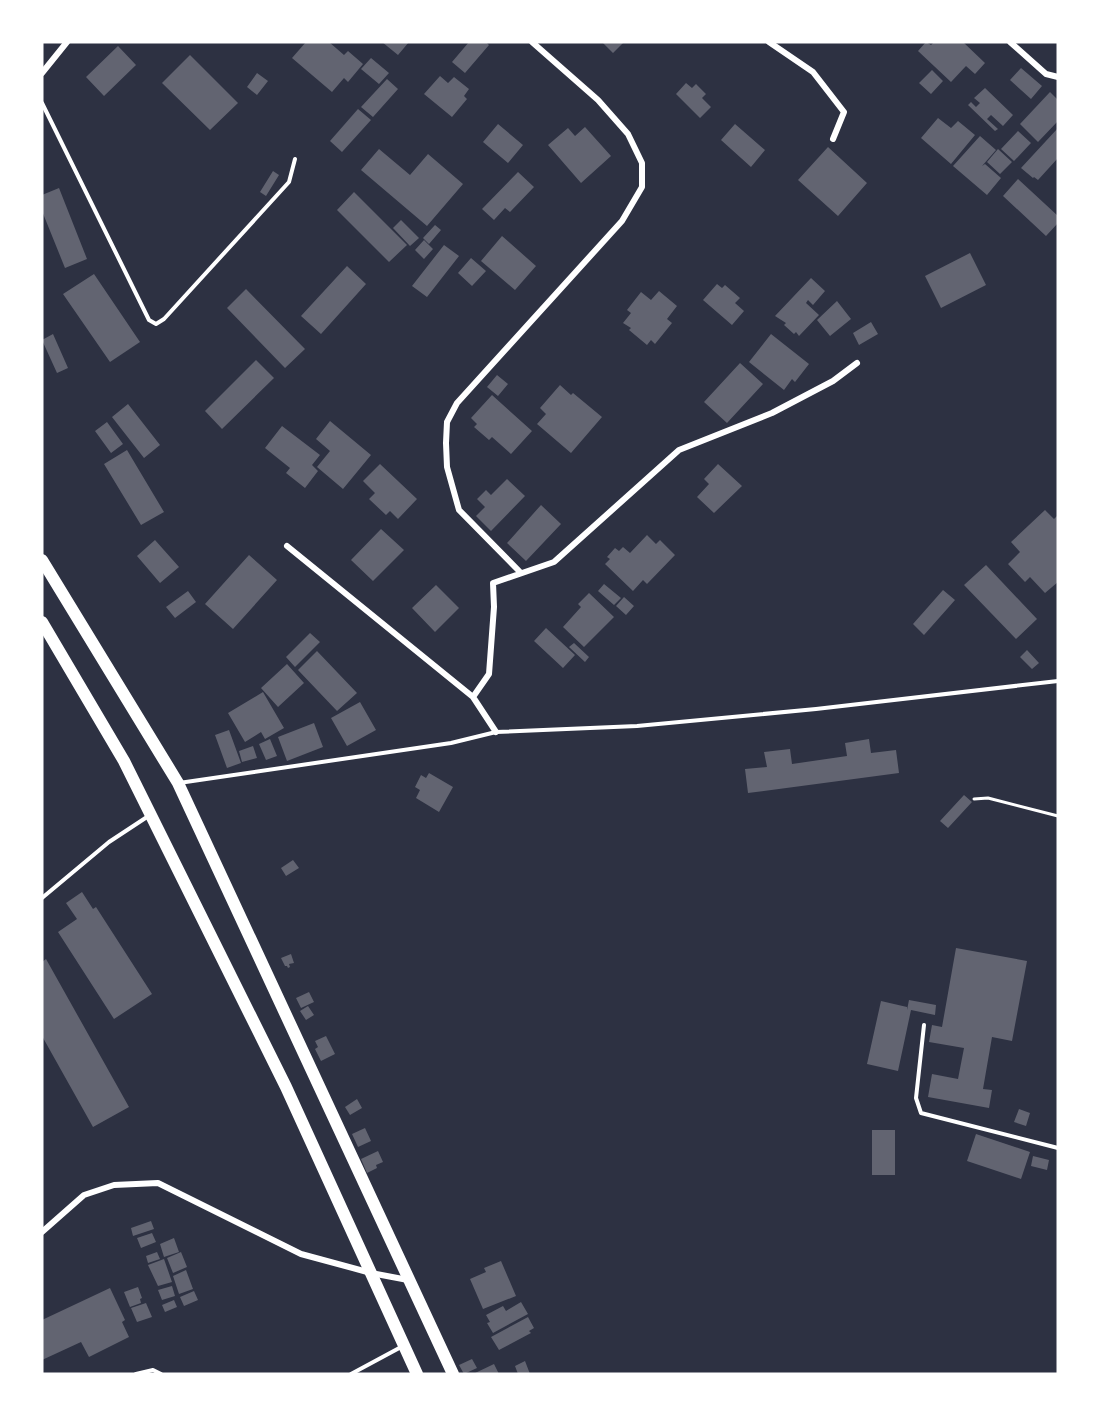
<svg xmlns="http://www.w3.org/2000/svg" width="1100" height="1416" font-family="'Fira Sans Condensed',sans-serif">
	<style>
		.building { fill: #626471 }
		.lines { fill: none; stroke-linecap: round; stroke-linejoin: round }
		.path { stroke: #fff; stroke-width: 3 }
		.service { stroke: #fff; stroke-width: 4 }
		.minor { stroke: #fff; stroke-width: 6 }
		.trunk { stroke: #fff; stroke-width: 12 }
	</style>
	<rect width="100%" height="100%" fill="#2d3142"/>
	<path class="building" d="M306 42H329L344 55 348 51 363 64 348 82 344 78 332 92 292 58Z
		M382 42H409L398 55Z
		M469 42H486L489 45 465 73 452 62Z
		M602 42H624L613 53Z
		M926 42 931 45 934 42H963L985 63 975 74 966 66 951 82 918 51Z
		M118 46 136 65 104 96 86 77Z
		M190 55 238 103 210 130 162 83Z
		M371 58 389 73 379 84 361 69Z
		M1021 68 1042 86 1031 99 1010 80Z
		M932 70 943 81 931 94 919 83Z
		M257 73 268 81 257 95 247 87Z
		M440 76 448 83 454 77 469 89 464 96 467 99 452 117 424 94Z
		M387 79 398 89 373 117 361 107Z
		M686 83 692 88 696 84 706 94 702 98 711 107 700 118 676 94Z
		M985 88 1013 115 1003 126 991 115 987 119 998 129 995 131 968 105 971 102 976 107 980 103 974 98Z
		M1050 92 1058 100V121L1038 142 1020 124Z
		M358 109 371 120 342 152 330 141Z
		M938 118 951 128 958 121 975 135 951 164 921 138Z
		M498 124 523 145 508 163 483 142Z
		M735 124 765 150 751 167 721 140Z
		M585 127 611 156 581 183 548 145 568 128 575 136Z
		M1058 128V158L1038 180 1034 177 1033 178 1021 168Z
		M1018 131 1031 143 1014 161 1001 149Z
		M980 136 996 150 982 166 985 164 1001 178 987 195 953 166Z
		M828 147 867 183 838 216 798 180Z
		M379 149 410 175 428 154 463 184 427 226 361 170Z
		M998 149 1012 162 1000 174 987 162Z
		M273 171 279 175 266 196 260 192Z
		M518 172 534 187 510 212 505 208 494 220 482 209Z
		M1018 179 1058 216V223L1046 236 1003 196Z
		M59 188 87 259 65 268 42 211V195Z
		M354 192 407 245 389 262 337 210Z
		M401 220 419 238 410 246 393 228Z
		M435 225 441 230 429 244 423 238Z
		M502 236 536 266 515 290 481 261Z
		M424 240 433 249 424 259 415 250Z
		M444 245 459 256 427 297 412 286Z
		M970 253 986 285 941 308 925 276Z
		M471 258 486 271 472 286 458 273Z
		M347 266 366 284 321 334 301 316Z
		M94 274 140 342 110 362 63 294Z
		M811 278 825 291 813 305 808 300 806 303 819 315 799 336 796 332 794 334 784 325 786 323 775 316Z
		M717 284 722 288 725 285 740 298 735 303 744 311 732 325 703 300Z
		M246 289 305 349 285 368 227 308Z
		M659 291 677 306 667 319 672 323 655 344 651 340 647 345 629 330 631 328 623 323 631 313 627 310 641 292 651 300Z
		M837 301 851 319 830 336 817 320Z
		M871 322 878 334 859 345 853 333Z
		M53 334 68 368 57 373 42 340Z
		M771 334 809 364 795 382 792 379 784 390 749 362Z
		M256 360 274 378 222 429 205 411Z
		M740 363 763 384 727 423 704 402Z
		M497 375 508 384 498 396 487 387Z
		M560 385 571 395 573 393 602 417 571 453 537 424 546 414 540 408Z
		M492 395 532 431 511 454 492 437 489 440 474 427 477 424 471 418Z
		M128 404 160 445 144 458 112 417Z
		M330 421 371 455 343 489 317 467 330 451 316 439Z
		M107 422 123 444 111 453 95 431Z
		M282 426 320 455 312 465 318 471 305 488 286 473 290 468 265 448Z
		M127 450 164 512 141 525 104 464Z
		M380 464 417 499 398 519 390 511 386 515 369 499 375 493 363 481Z
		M718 464 742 486 714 513 697 497 709 484 704 479Z
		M507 479 525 496 491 531 476 516 485 507 477 499 486 490 491 495Z
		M541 505 561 524 526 561 507 543Z
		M1045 510 1054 519 1058 515V582L1045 593 1030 577 1025 582 1008 564 1020 552 1011 542Z
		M381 529 404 550 373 581 351 560Z
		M647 535 656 544 660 540 675 555 647 584 643 580 633 591 605 564 610 559 607 557 615 548 619 551 623 547 630 553Z
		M155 540 179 567 160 583 137 556Z
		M249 555 277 580 233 629 205 604Z
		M986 565 1037 619 1016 639 964 585Z
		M604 584 621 598 614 605 598 591Z
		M436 585 459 608 435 632 412 608Z
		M943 590 955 600 924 635 913 624Z
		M188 591 196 602 175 618 166 607Z
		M589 593 614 617 584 647 563 627 581 607 578 604Z
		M624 597 634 606 626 615 616 606Z
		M546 628 575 655 563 668 534 641Z
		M310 633 320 642 295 667 286 657Z
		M574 643 589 657 585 662 569 647Z
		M1027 650 1039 663 1032 669 1020 657Z
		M317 651 357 693 337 711 298 670Z
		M287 664 304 683 278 707 261 688Z
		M263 692 284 728 265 739 261 732 245 742 228 713Z
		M360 702 376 730 347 746 331 718Z
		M314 723 323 747 287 761 278 737Z
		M229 730 241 763 227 768 215 735Z
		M270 739 277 756 266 760 259 744Z
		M869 739 871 753 896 750 899 773 748 793 745 769 767 767 764 752 790 749 792 764 847 756 845 743Z
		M253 746 257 758 242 762 239 751Z
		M429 773 453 787 439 812 416 798 420 790 415 787 421 775 426 778Z
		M964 795 972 802 948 828 940 821Z
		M293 860 299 868 286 876 281 868Z
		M82 892 93 909 96 907 152 994 114 1019 58 932 77 919 66 903Z
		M956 948 1027 961 1012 1041 992 1037 983 1089 992 1090 989 1108 928 1097 932 1074 958 1079 964 1048 929 1042 932 1025 942 1027Z
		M291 954 294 963 289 964 290 967 288 968 287 966H285L281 958Z
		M46 959 129 1107 93 1127 42 1036V962Z
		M309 992 314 1002 301 1008 296 998Z
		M909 1000 936 1005 935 1015 911 1010 898 1071 867 1064 881 1001 907 1007V1010Z
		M308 1006 314 1015 306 1020 300 1011Z
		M326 1036 335 1054 321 1061 315 1049 318 1047 315 1041Z
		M357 1099 362 1108 350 1115 345 1107Z
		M1019 1109 1030 1113 1026 1126 1014 1122Z
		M365 1128 371 1141 358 1147 352 1134Z
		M872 1130H895V1175H872Z
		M976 1134 1030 1152 1021 1179 967 1161Z
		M378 1151 383 1162 376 1165 377 1168 367 1173 361 1159Z
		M1033 1156 1049 1160 1047 1170 1031 1166Z
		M151 1221 154 1229 133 1236 131 1228Z
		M152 1233 156 1242 141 1248 137 1238Z
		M174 1238 179 1252 164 1257 160 1244Z
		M157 1252 160 1259 148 1263 146 1256Z
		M181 1252 187 1267 173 1273 167 1258Z
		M164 1259 172 1282 158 1286 148 1265Z
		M501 1261 516 1296 483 1309 470 1279 486 1272 484 1268Z
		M186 1270 193 1289 179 1294 173 1276Z
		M172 1286 175 1296 162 1300 158 1290Z
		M138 1287 142 1298 140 1299 141 1303 130 1307 124 1292Z
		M110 1288 125 1320 122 1322 129 1337 89 1357 81 1342 42 1360V1320Z
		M194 1291 198 1300 184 1306 180 1297Z
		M174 1300 177 1307 165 1312 162 1305Z
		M521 1302 528 1314 493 1333 487 1323 490 1322 486 1315 503 1306 506 1311Z
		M146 1303 152 1317 137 1322 131 1308Z
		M528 1317 534 1328 529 1331 531 1333 499 1350 491 1337Z
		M472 1359 477 1368 464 1374 459 1365Z
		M525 1361 530 1374H518L515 1366Z
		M494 1364 499 1374H473Z"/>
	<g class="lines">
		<path class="path" d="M974 799 988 798 1058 816"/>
		<path class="service" d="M42 103 149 320 156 324 164 319 289 182 295 159
			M179 783 451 743 496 732 637 726 816 709 1058 681
			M42 898 109 842 150 815
			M924 1025 916 1098 921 1113 1058 1148
			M136 1374 153 1370 161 1374
			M351 1374 403 1346"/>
		<path class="minor" d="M769 42 813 72 844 112 833 139
			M1010 42 1046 74 1058 77
			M42 73 67 42
			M287 546 473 697 496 732
			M521 573 459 510 447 467 446 443 447 422 457 403 622 221 642 187V163L628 134 598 100 532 42
			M473 697 489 674 494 607 493 583 554 562 679 450 772 413 833 381 857 363
			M42 1232 84 1195 114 1185 158 1183 301 1254 371 1273 408 1280"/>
		<path class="trunk" d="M42 560 178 783 453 1374
			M42 622 124 761 286 1087 417 1374"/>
	</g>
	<rect width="1100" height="1416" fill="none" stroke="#ffffff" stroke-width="87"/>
</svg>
